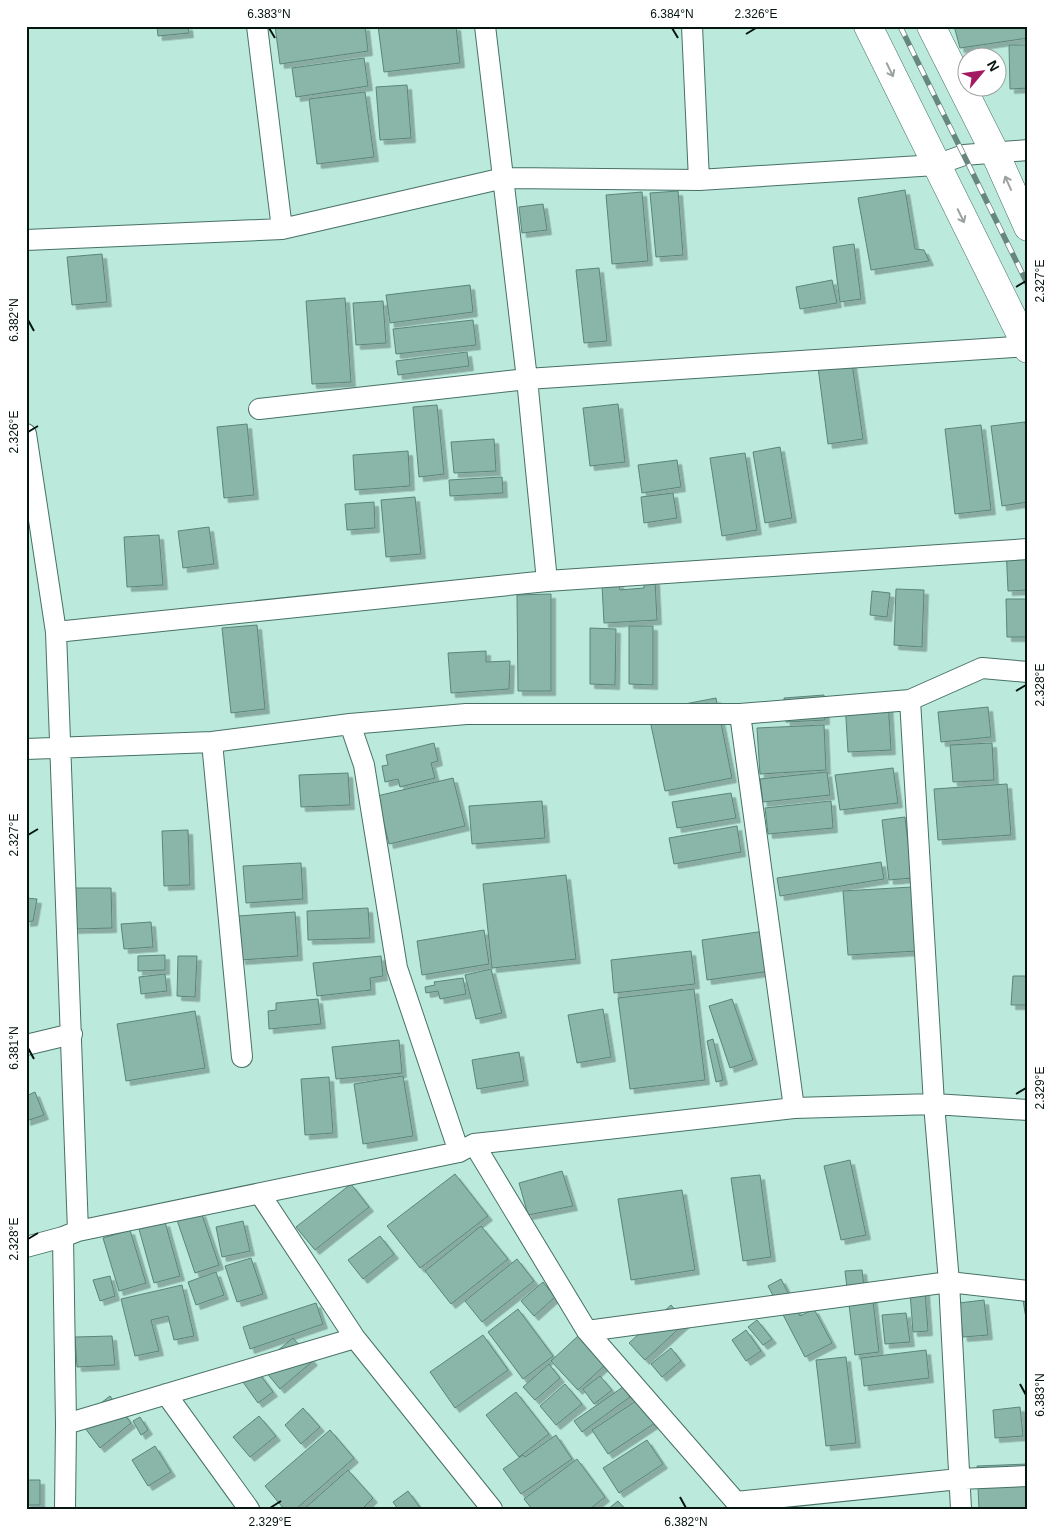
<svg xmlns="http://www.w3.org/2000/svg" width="1054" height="1535" font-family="Arial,sans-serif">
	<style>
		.building { fill: #89b6a9; stroke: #5b857a; filter: url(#shadow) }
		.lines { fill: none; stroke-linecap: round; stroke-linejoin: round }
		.minor-casing { stroke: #477166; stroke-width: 22 }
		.secondary-casing { stroke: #477166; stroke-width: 29 }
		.minor { stroke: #fff; stroke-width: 20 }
		.secondary { stroke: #fff; stroke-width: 28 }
		.rail-casing { stroke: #67877e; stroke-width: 5.5 }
		.rail { stroke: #fff; stroke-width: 4; stroke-dasharray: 11; stroke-linecap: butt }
		.oneway { stroke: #9ba2a0 }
		.ticks { fill: none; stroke: #051611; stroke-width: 2 }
		.neatline { fill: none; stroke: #051611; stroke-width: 2 }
		.ticks-label { font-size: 12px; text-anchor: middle; fill: #051611 }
	</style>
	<defs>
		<filter id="shadow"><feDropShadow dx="4.5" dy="4.5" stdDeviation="0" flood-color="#0004"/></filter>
	</defs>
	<rect width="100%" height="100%" fill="#bbe9dc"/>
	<path class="building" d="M157 26H188L189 33 158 36Z
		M275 26H365L368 51 280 64Z
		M378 26H456L460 63 384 72Z
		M954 26H1028V38L960 48Z
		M1009 45H1028V88L1010 89Z
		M364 58 368 86 296 97 292 68Z
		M407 85 411 138 380 140 376 87Z
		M365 92 374 157 317 164 309 99Z
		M905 190 915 249 924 250 929 261 871 270 858 198Z
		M678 191 683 255 656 257 650 193Z
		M642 192 648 261 612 264 606 195Z
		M543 204 547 230 522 233 519 207Z
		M854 244 861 299 840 302 833 247Z
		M102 254 107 302 72 305 67 257Z
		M599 268 607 341 584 343 576 270Z
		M832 280 837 303 800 309 796 287Z
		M470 285 473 312 390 323 386 295Z
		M345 298 351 382 312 384 306 301Z
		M383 301 386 343 356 345 353 303Z
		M473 320 476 345 396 354 393 329Z
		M467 352 469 366 398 375 396 361Z
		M852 363 863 439 828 444 818 367Z
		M618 404 625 462 590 466 583 408Z
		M437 405 444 474 419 477 413 407Z
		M1025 422 1028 444V502L1002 506 991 426Z
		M247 424 254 495 224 498 217 427Z
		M981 425 991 510 955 514 945 429Z
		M494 439 496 471 454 473 451 442Z
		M780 447 792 518 765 523 753 452Z
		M408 451 410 486 355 490 353 455Z
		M745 453 757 530 722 536 710 458Z
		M677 460 681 487 642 493 638 465Z
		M502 477 503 493 450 496 449 480Z
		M673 493 677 518 644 523 641 497Z
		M415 497 421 554 386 557 381 500Z
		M374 502 375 528 347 530 345 504Z
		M209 527 214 564 183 568 178 531Z
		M159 535 163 585 127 587 124 537Z
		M1028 546V590L1008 591 1006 547Z
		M655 580 657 620 604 623 602 585 619 583 620 590 644 588V581Z
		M896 589 924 590 922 647 894 645Z
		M872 591 890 593 887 617 870 615Z
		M551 594V691H518L517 595Z
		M1006 599H1028V637H1007Z
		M257 625 265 709 231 713 222 628Z
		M629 626H653V685L629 684Z
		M590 628 616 629 615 685 590 684Z
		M486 651V662L510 661 509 689 451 693 448 653Z
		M824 695 825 720 786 722 784 698Z
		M716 698 732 778 665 791 648 711Z
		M888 700 891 750 848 752 845 702Z
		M988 707 991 737 941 742 938 712Z
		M824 725 826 770 760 774 757 728Z
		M434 743 438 761 431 763 435 778 400 787 398 779 385 782 382 766 388 765 386 755Z
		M992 743 994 780 953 782 950 745Z
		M893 768 898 803 840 810 835 775Z
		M827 772 830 795 763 802 760 779Z
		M348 773 350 805 301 807 299 775Z
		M453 778 465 826 389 844 377 796Z
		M1007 784 1011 835 938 840 934 789Z
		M731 793 736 818 677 828 672 802Z
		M542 801 545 838 472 844 469 806Z
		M831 801 833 828 768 834 765 808Z
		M905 817 912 878 889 880 882 820Z
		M737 826 741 852 674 864 669 838Z
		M188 830 190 885 164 886 162 831Z
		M881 862 884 879 780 896 777 878Z
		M301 863 303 899 246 903 243 866Z
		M566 875 576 959 492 968 483 884Z
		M912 887 917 951 848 955 843 891Z
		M74 888H111L112 928 74 929Z
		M26 898 37 899 33 921 26 922Z
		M368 908 370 938 308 940 307 911Z
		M295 912 298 956 241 960 238 916Z
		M151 922 153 947 124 949 121 924Z
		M484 930 489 964 422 975 417 941Z
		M765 931 771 971 707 980 702 940Z
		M691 951 695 984 614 993 611 960Z
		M165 955V970L138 971V956Z
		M178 956H197L195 997 177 996Z
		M381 956 383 976 370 978 371 990 317 996 313 963Z
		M491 969 502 1013 476 1019 465 975Z
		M165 974 167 991 141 994 139 977Z
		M1013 976H1028V1005H1011Z
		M463 978 466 994 440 999 438 991 426 993 425 987 435 985 434 982Z
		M694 989 705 1080 630 1089 618 998Z
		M318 999 321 1024 269 1029 268 1011 276 1010V1003Z
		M732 999 753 1060 730 1068 709 1006Z
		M603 1009 611 1057 577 1063 568 1015Z
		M195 1011 205 1068 126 1081 117 1024Z
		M713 1039 723 1080 716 1082 707 1041Z
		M399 1040 402 1073 336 1079 332 1047Z
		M519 1052 524 1081 477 1089 472 1060Z
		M403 1076 413 1136 363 1144 354 1084Z
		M329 1077 333 1133 305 1135 301 1079Z
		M35 1092 44 1115 26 1121V1096Z
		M850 1160 866 1235 841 1240 824 1166Z
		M562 1171 573 1206 528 1215 519 1183Z
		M455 1174 488 1216 420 1268 387 1226Z
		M760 1175 771 1257 743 1261 731 1178Z
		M351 1184 369 1207 315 1250 296 1227Z
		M682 1190 695 1270 631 1280 618 1199Z
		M201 1212 219 1265 195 1273 177 1220Z
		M243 1221 250 1251 222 1257 216 1227Z
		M165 1222 180 1276 154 1283 139 1229Z
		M481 1226 508 1259 451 1304 425 1271Z
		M130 1230 146 1283 119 1291 103 1238Z
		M380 1236 394 1254 363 1279 348 1260Z
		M251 1258 263 1294 237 1302 225 1266Z
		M517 1259 534 1281 482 1322 465 1301Z
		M862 1270 865 1294 872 1293 879 1352 855 1355 845 1271Z
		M216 1272 224 1295 196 1305 188 1282Z
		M110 1276 115 1296 100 1301 93 1280Z
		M781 1279 800 1316 814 1309 832 1343 805 1357 768 1286Z
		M543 1282 555 1297 534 1316 521 1301Z
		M182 1285 194 1336 174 1340 168 1316 151 1320 159 1351 135 1356 121 1299Z
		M925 1291 928 1331 913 1332 910 1292Z
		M1028 1299V1331L1023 1300Z
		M984 1300 988 1335 963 1337 959 1303Z
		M316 1303 323 1324 250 1349 243 1327Z
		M671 1305 686 1322 645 1360 629 1343Z
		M518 1309 553 1356 523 1379 488 1332Z
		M906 1313 910 1342 885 1344 882 1315Z
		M757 1320 772 1339 763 1345 748 1327Z
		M746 1330 761 1351 746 1361 732 1340Z
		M483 1335 508 1370 455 1408 430 1372Z
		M112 1336 115 1365 77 1367 75 1337Z
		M578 1336 605 1365 578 1390 551 1361Z
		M293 1338 313 1361 280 1389 260 1365Z
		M671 1348 681 1361 662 1377 651 1364Z
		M926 1350 929 1378 864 1386 861 1358Z
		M846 1357 856 1443 826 1446 816 1360Z
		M549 1364 560 1378 535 1400 523 1387Z
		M258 1372 273 1392 258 1403 243 1382Z
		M600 1376 612 1390 594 1404 583 1389Z
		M565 1384 582 1404 556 1425 540 1406Z
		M623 1387 630 1397 582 1432 574 1421Z
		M516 1392 549 1434 519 1457 486 1415Z
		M110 1396 131 1423 100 1448 79 1420Z
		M639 1399 655 1423 608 1454 592 1430Z
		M1020 1407 1023 1436 995 1438 993 1410Z
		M303 1408 320 1427 301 1444 285 1425Z
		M259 1416 276 1436 250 1457 233 1437Z
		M140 1417 148 1430 141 1435 133 1421Z
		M330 1430 354 1458 296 1509H284L265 1486Z
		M556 1435 572 1459 521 1494 503 1469 523 1455 525 1457Z
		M647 1440 663 1464 619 1493 603 1468Z
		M155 1446 171 1472 148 1486 132 1460Z
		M577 1459 605 1497 590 1509H532L524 1499Z
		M1028 1464V1509H979L977 1466Z
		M348 1470 373 1498 362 1509H304Z
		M26 1480H40V1505H26Z
		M408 1491 421 1509H398L393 1502Z
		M618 1501 625 1509H608Z"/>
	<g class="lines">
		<g class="minor-casing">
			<path id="minor" d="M257 26 282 229
				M485 26 527 379 547 581
				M692 26 699 180
				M26 240 282 229 504 178 699 180 936 165 964 155 1028 150
				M259 409 527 379 1028 346
				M26 434 56 632 78 1231 63 1237 66 1424 65 1509
				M56 632 547 581 1028 549
				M910 700 934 1104 949 1282 961 1509
				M740 714 794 1108
				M350 724 364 765 397 968 459 1152
				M212 742 242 1057
				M26 749 212 742 350 724 466 714H740L910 700 982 668 1028 672
				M26 1045 72 1034
				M474 1144 587 1331 736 1502 959 1479 1028 1476
				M260 1194 355 1338 492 1509
				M78 1231 459 1152 474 1144 794 1108 934 1104 1028 1110
				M26 1247 63 1237
				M587 1331 949 1282 1028 1291
				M166 1394 249 1509
				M66 1424 355 1338"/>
		</g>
		<g class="secondary-casing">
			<path id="secondary" d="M868 26 1028 349
				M931 26 995 153 1028 227"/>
		</g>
		<use href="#minor" class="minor"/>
		<use href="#secondary" class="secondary"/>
		<g class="rail-casing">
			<path id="rail" d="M900 26 1028 285"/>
		</g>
		<use href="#rail" class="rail"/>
	</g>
	<defs><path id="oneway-shaft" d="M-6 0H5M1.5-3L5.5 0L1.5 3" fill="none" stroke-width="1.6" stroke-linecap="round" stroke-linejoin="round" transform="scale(1.25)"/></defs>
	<g class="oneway">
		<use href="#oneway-shaft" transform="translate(890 70) rotate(64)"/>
		<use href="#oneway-shaft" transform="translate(1008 183) rotate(-114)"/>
		<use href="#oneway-shaft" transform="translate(961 216) rotate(64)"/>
	</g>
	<path class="ticks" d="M269 28 275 38M672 28 678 38M746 34 756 28M1016 287 1026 281M28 320 34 331M28 432 38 426M1016 691 1026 685M28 835 38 829M28 1048 34 1059M1016 1094 1026 1088M28 1239 38 1233M1020 1384 1026 1395M680 1497 686 1508M270 1508 281 1501"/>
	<rect width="1054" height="1535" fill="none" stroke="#ffffff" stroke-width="55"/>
	<g transform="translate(982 72) rotate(61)"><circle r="24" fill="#ffffff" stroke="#9ba2a0"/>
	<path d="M0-4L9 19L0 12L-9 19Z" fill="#a41a62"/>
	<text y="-8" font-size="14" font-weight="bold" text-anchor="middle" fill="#051611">N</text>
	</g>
	<rect x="28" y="28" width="998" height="1480" class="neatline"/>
	<g class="ticks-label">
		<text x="269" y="18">6.383°N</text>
		<text x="672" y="18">6.384°N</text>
		<text x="756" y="18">2.326°E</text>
		<text transform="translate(1040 281) rotate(-90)" y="4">2.327°E</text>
		<text transform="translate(14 320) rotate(-90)" y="4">6.382°N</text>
		<text transform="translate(14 432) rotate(-90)" y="4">2.326°E</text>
		<text transform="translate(1040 685) rotate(-90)" y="4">2.328°E</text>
		<text transform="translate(14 835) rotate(-90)" y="4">2.327°E</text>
		<text transform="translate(14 1048) rotate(-90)" y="4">6.381°N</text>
		<text transform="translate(1040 1088) rotate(-90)" y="4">2.329°E</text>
		<text transform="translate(14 1239) rotate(-90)" y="4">2.328°E</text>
		<text transform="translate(1040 1395) rotate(-90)" y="4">6.383°N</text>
		<text x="270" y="1526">2.329°E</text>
		<text x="686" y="1526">6.382°N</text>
	</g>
</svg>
